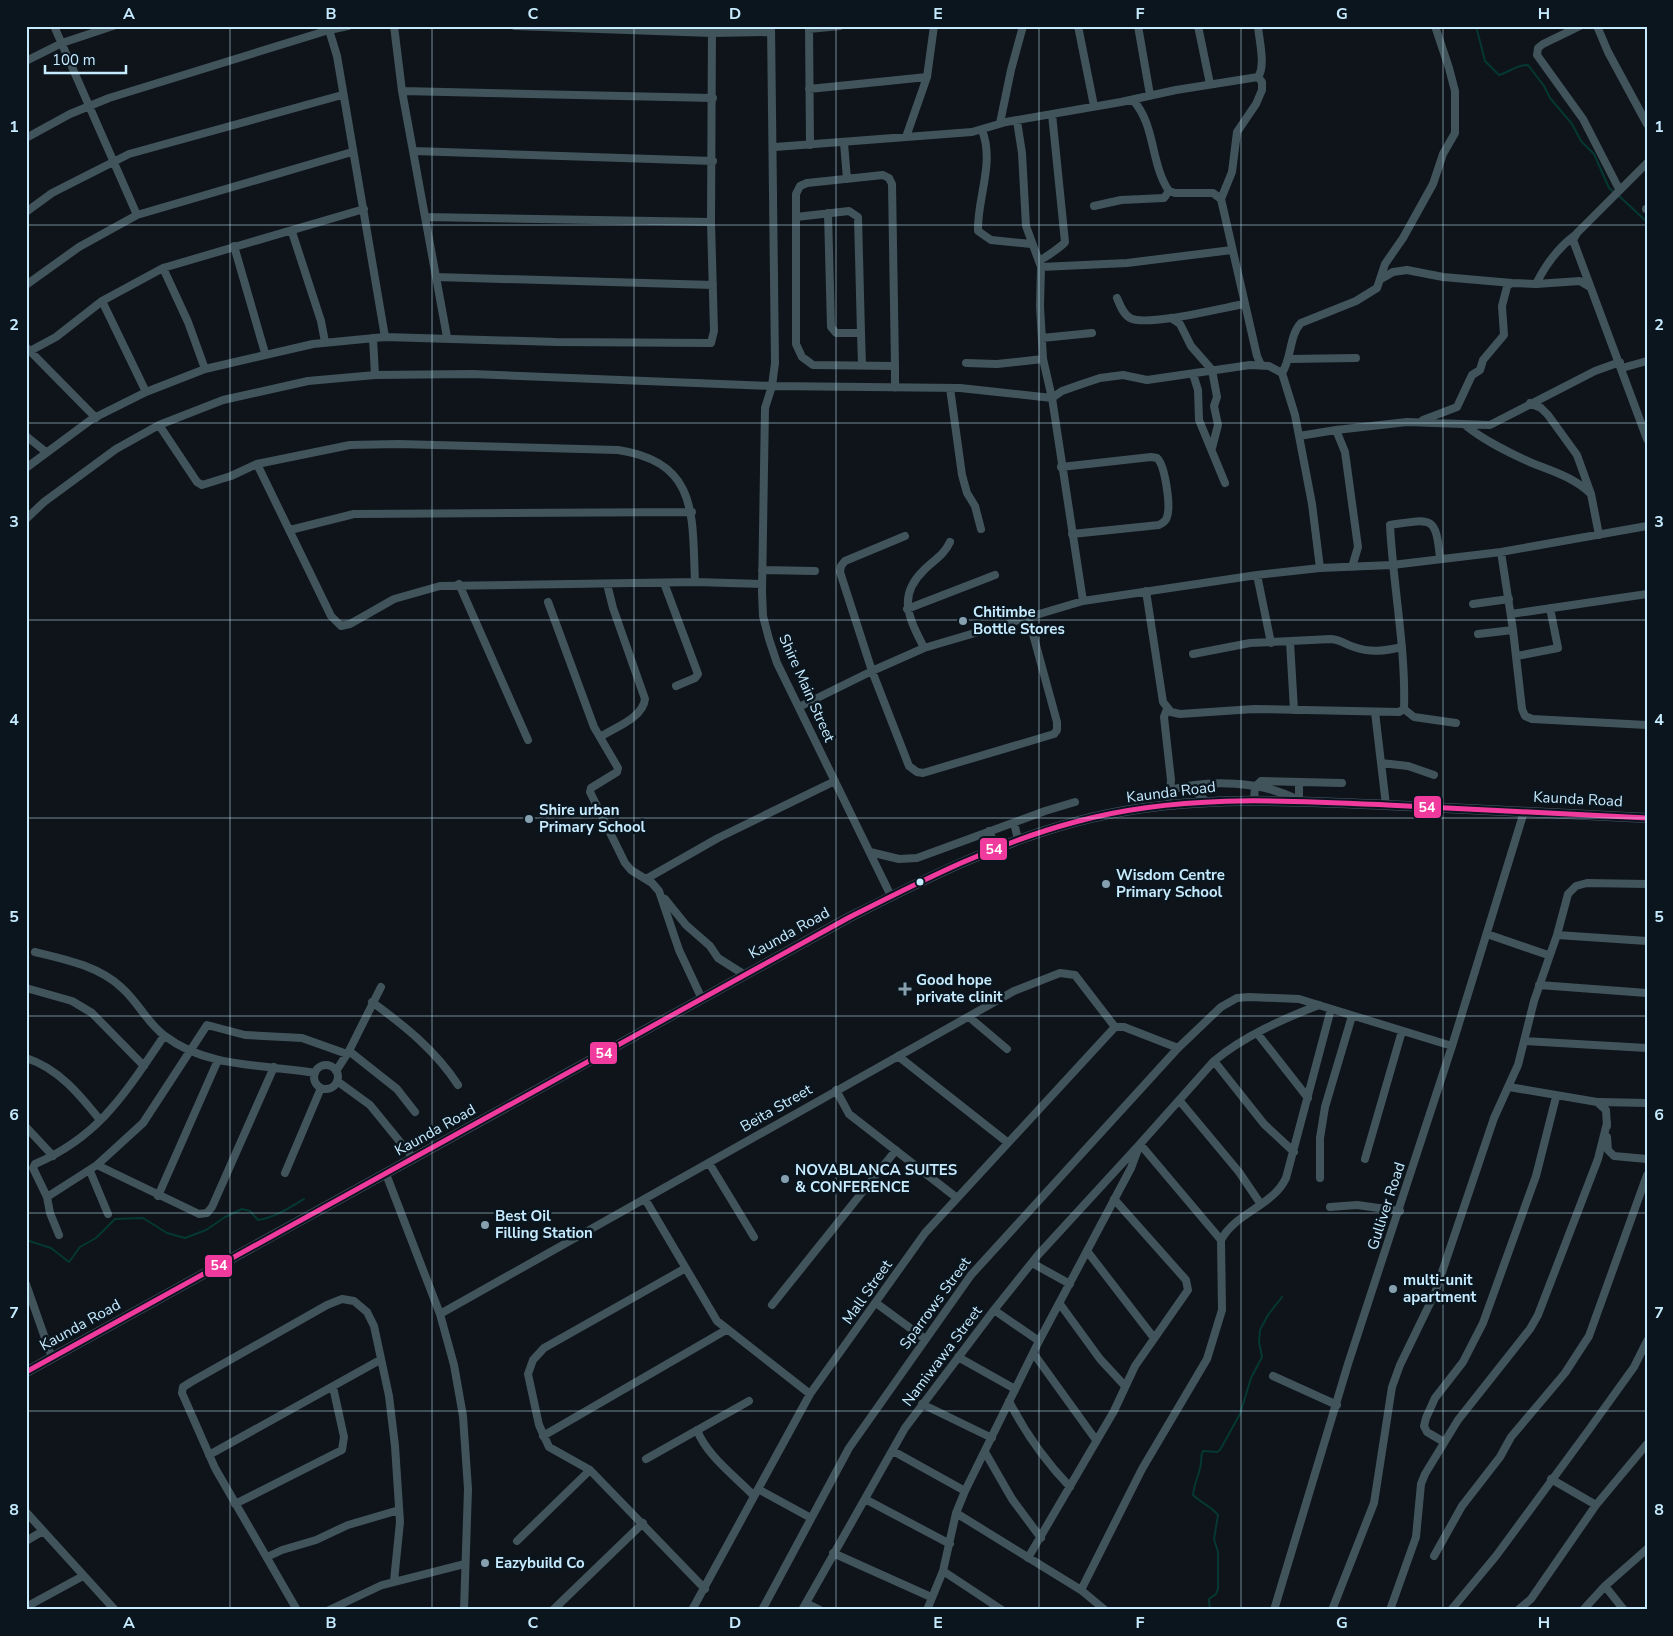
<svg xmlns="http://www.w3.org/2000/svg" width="1673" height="1636" font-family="'Nunito Sans',sans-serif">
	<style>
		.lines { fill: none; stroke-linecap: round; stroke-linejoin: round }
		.stream { stroke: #053833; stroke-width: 2 }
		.minor { stroke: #41545b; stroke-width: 8 }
		.major { stroke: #4b586c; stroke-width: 10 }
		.bus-1-casing { stroke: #0a151e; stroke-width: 9 }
		.bus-1 { stroke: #f13a9d; stroke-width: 5 }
		.grid { fill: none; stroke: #c6ebff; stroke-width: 1; stroke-opacity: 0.55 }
		.poi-dot { fill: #86a0af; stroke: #0a151e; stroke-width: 2 }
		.bus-dot { fill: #c6ebff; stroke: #0a151e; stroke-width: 2 }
		.labels { text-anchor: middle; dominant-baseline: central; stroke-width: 5; stroke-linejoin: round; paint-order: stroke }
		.poi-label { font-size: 15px; font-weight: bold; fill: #c6ebff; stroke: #0a151e; text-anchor: start }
		.street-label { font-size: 15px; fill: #c6ebff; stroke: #0a151e }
		.line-badge { stroke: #0a151e; stroke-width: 2 }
		.badge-label { font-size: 14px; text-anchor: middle; font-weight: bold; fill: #fff }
		.neatline { fill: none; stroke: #c6ebff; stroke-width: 2 }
		.grid-label { font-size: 16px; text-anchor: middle; font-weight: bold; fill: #c6ebff }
	</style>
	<rect width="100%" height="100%" fill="#0e141a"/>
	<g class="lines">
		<path class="stream" d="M1476 26 1485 61 1499 75C1510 72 1516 65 1528 65L1544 86 1550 98 1572 124 1581 141 1594 154 1609 188 1614 192
			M1618 195 1647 222
			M26 1240 51 1248 69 1262 80 1247 96 1238 115 1219 143 1218 167 1233 185 1238 206 1230 225 1217 242 1209 250 1211 258 1220C274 1218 291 1207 304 1199
			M1210 1610 1209 1599 1216 1594 1218 1589V1552L1214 1539 1218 1515C1211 1506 1201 1503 1193 1495 1194 1483 1200 1473 1201 1463 1202 1457 1200 1456 1203 1451L1217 1452 1220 1450 1240 1414 1251 1378 1262 1357 1259 1342 1260 1330 1268 1315 1282 1297"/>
		<path class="minor" d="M54 26 137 215
			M394 26 402 91 447 337
			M515 26 712 33 771 32
			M771 26 775 363 772 386 765 408 762 592 763 616 769 639 777 663 891 896
			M809 26 810 145
			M1078 26 1094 106
			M1138 26 1150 95
			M1198 26 1210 84
			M1580 26 1543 44 1538 48 1537 55 1583 119 1619 189
			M1597 26 1608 52 1647 124
			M809 29 840 26
			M329 30 337 56 385 337
			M26 61 62 43 113 26
			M809 89 927 77
			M402 91 713 98
			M1133 100C1156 126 1150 163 1169 191L1175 193H1213L1221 199 1257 356 1261 365
			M1017 121 1022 153 1026 226 1041 267 1040 306 1043 359 1052 398 1083 601
			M1000 123 1011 70 1023 26
			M982 130C995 163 977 198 978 231L991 240 1031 244
			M906 137 927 77 934 26
			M26 138 70 114 109 98 329 30 348 26
			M844 143 847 179
			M775 147 972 132 1006 122 1121 102 1176 90 1258 77C1266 66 1259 40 1258 26
			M414 151 713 161
			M1647 163 1577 233 1573 240 1647 439
			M883 175 889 178 892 184 895 366 813 365 802 357 796 344V194L800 186 807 183Z
			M1221 199 1232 172 1237 132 1256 104 1262 90V82L1258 77
			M1094 206 1121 200 1164 198 1169 191
			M1646 209H1647
			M26 212 52 193 129 154 342 95
			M425 217 711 222
			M796 217 849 211 858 217 861 333H836L831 327 828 213
			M292 232 321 321 325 342
			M234 246 265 353
			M1040 260C1045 258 1062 246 1065 242L1052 114
			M1041 267 1127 263 1232 250
			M163 268 188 322 205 369
			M436 277 713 285
			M1381 279 1393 272 1407 270 1443 277 1512 283 1536 284 1580 281 1590 287
			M1536 284C1545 266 1558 248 1574 236
			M26 285 79 247 137 215 352 152
			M1117 298C1120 305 1123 314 1130 318 1146 327 1222 308 1244 304
			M102 301 146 392
			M1171 318 1180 324 1191 346 1212 370 1217 397 1214 406 1218 425 1212 448
			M861 333 862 365
			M373 338 375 375
			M1042 338 1092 333
			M26 347 96 418
			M30 351 56 337 102 301 163 268 364 209
			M1289 359 1356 358
			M966 363 997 364 1043 359
			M895 366V388
			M1622 368 1647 361
			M1282 373C1292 358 1289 335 1301 323L1356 301 1377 288 1385 264 1403 238 1433 184 1443 154 1455 133V91L1449 68 1435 26
			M1193 374 1198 390 1199 420 1225 483
			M950 388 962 475 967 493 975 506 981 529
			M1530 403 1541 408 1548 415 1577 455 1591 494 1599 535
			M1423 420 1457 407 1472 375 1480 370 1483 360 1504 335 1502 306 1508 283 1510 284
			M159 425 197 482 202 485 231 476 257 464 350 445 398 444 618 450C699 462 692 516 695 582
			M1465 425C1482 439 1511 454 1532 463 1552 471 1573 477 1590 493
			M1336 430 1345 452 1358 547 1352 567
			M26 436 46 452
			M1299 436 1336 430 1407 422 1490 425 1595 371 1620 362
			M257 464 331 616 341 626 350 624 394 599 440 586 695 582 762 584
			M1061 467 1151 457 1157 458C1165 465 1171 506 1167 517 1166 521 1163 523 1159 525L1072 534
			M26 468 92 419 146 392 205 369 313 344 385 337 556 342 711 343 714 331 711 222 712 26
			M26 519 44 502 116 449 159 425 223 400 308 381 375 375 472 374 772 386 960 388 1052 398 1062 391 1079 385 1100 378 1123 375 1147 380 1250 365 1269 366 1282 373 1295 415 1312 504 1320 568
			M290 530 354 514 692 512
			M905 536 845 561 841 566 840 572 872 671 909 766 917 772 923 773 1054 734 1057 730V722L1028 616
			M1501 552 1513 630 1522 709 1525 716 1532 719 1647 725
			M762 570 815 571
			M1257 575 1271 643
			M664 583 698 674 695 678 676 686
			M459 584 528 740
			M1146 591 1163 702 1171 712 1180 714 1254 709 1399 712 1404 709C1406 648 1393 586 1390 525 1431 519 1436 514 1440 559
			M548 602 594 727 618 768 617 772 591 788 590 792 625 863 631 870 652 883 659 891 679 950 702 999
			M1473 604 1509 599
			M907 609 995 575
			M1511 614 1647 594
			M1478 634 1513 630
			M1290 642 1294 710
			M924 648C910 619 896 597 924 570 934 560 944 555 950 542
			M1193 654 1250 643 1331 639C1341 640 1345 644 1354 647 1371 653 1385 651 1402 647
			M1517 656 1558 648 1550 608
			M799 707 872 671 924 648 1083 601 1257 575 1320 568 1392 565 1501 552 1647 526
			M1167 709 1164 717 1171 780 1169 805
			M1404 709 1414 717 1456 723
			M1375 712 1386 805
			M600 737C614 728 643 718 645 699L613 608 607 584
			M1381 763 1408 766 1434 775
			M1189 786 1206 801
			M1170 790C1209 779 1262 781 1298 800
			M1254 800 1255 787 1261 781 1342 783
			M1299 801V782
			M1014 823 1018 839
			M989 831 996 847
			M870 852 899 859 917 858 1045 811 1075 802
			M646 879 718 838 835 781
			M665 899 686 925 710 946 718 958 745 975
			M1487 934 1548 955
			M1557 935 1647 941
			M35 952C64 959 99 966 122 988 138 1002 148 1024 165 1036 208 1069 266 1064 315 1073
			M1539 985 1647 993
			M26 988 72 1001 92 1013 144 1066
			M372 1002C405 1026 436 1051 458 1085
			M969 1017 1007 1049
			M1115 1027H1124L1178 1048
			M1257 1033 1308 1098
			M1524 1041 1647 1048
			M349 1051 397 1089 415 1112
			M898 1056 1007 1142
			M26 1058C58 1068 80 1095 100 1120
			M1214 1061 1264 1124 1294 1152
			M314 1077a12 12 0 1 1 24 0a12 12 0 1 1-24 0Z
			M336 1071 349 1051 381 987
			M337 1081 370 1105 414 1159
			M1509 1087 1597 1102 1606 1110 1607 1126
			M836 1090 849 1114 957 1198
			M1179 1100 1239 1172 1260 1203
			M1599 1102 1647 1103
			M26 1127 53 1156
			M1607 1137 1608 1150 1614 1156 1647 1159
			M1365 1159 1402 1031
			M709 1163 754 1237
			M97 1165 199 1214 207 1213 212 1207 274 1067
			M90 1171 108 1214
			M285 1173 321 1088
			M386 1174 440 1314 454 1365 463 1416 468 1489 464 1610
			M1320 1178V1138L1325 1107 1352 1016
			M158 1196 218 1060
			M47 1197 33 1168 35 1164C100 1136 126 1092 164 1036
			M645 1199 717 1321 810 1394
			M1330 1207 1357 1205 1400 1211
			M59 1235 50 1213 47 1197 97 1165 143 1123 207 1025 245 1035 302 1038 347 1054
			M1087 1251 1154 1338
			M1032 1263 1070 1284
			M684 1269 544 1348 533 1360 528 1374 539 1425 549 1447 590 1470 705 1589
			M26 1284 52 1358
			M876 1303 925 1339
			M1060 1304 1100 1359 1125 1386
			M772 1305 896 1150
			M994 1310 1039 1341
			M440 1314 1014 991 1060 973 1075 975 1115 1027
			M1034 1354 1096 1440
			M958 1357 1015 1389
			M1273 1376 1337 1405
			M1009 1401C1025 1433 1046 1462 1070 1487
			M922 1404 992 1438
			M697 1430C707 1456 735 1476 754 1496
			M543 1436 726 1330
			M1444 1442 1427 1432 1424 1426 1426 1418 1435 1398 1463 1362 1483 1323 1536 1176 1556 1097
			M893 1451 965 1491
			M985 1452 1012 1499 1041 1538
			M209 1455 380 1360
			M646 1459 749 1401
			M1551 1479 1596 1505
			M758 1489 811 1518
			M865 1499 950 1544
			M235 1504 342 1450 344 1437 333 1387
			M26 1512 115 1610
			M956 1513 1081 1590 1105 1610
			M26 1541 43 1531
			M517 1541 590 1470
			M833 1553 931 1597
			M1434 1556 1462 1506 1500 1457 1511 1437 1565 1373 1589 1336 1647 1175
			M267 1557 282 1550 316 1540 348 1525 399 1510
			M1028 1558 1114 1411 1135 1366 1188 1290 1186 1280 1114 1199
			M943 1571 1002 1610
			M1605 1586 1624 1610
			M1081 1590 1142 1469 1207 1359 1222 1310 1221 1240C1236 1212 1273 1206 1286 1178L1331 1009
			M806 1603 820 1610
			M26 1607 83 1576
			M297 1610 215 1468 182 1393 183 1387 191 1382 327 1305 342 1299 354 1301 367 1312 374 1326 389 1396 395 1446 400 1522 394 1581
			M329 1610 382 1585 464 1564
			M553 1610 643 1523
			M692 1610 810 1394 925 1233 1115 1027
			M762 1610 849 1448 971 1275 1178 1048 1221 1007 1237 998 1249 997 1299 999 1452 1046
			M802 1610 905 1428 994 1310 1038 1255 1140 1144 1221 1240
			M927 1610 943 1571 956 1513 965 1491 1039 1341 1131 1168 1140 1144 1214 1061C1244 1036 1283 1019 1319 1005
			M1274 1610 1348 1364 1452 1046 1524 812
			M1332 1610 1374 1503 1392 1387 1400 1365 1435 1293 1494 1118 1518 1065 1534 1001 1557 935 1568 894 1576 886 1587 883 1647 884
			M1390 1610 1416 1537 1421 1484 1425 1474 1458 1420 1530 1329 1538 1315 1598 1159 1607 1123
			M1451 1610 1496 1556 1588 1431 1634 1367 1647 1341
			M1518 1610 1531 1599 1596 1505 1647 1444
			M1583 1610 1605 1586 1647 1549"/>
		<path class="major" d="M26 1372 848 918C923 880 993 844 1075 822 1177 794 1283 800 1387 805 1474 809 1560 814 1647 818"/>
		<g class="bus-1-casing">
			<path id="bus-1" d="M26 1372 848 918C923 880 993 844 1075 822 1177 794 1283 800 1387 805 1474 809 1560 814 1647 818"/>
		</g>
		<use href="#bus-1" class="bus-1"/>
	</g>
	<path class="grid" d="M230 26V1610M432 26V1610M634 26V1610M836 26V1610M1039 26V1610M1241 26V1610M1443 26V1610M26 225H1647M26 423H1647M26 620H1647M26 818H1647M26 1016H1647M26 1213H1647M26 1411H1647"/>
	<g class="poi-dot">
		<circle cx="963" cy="621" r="5"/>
		<circle cx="529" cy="819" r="5"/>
		<circle cx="1106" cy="884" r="5"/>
		<path d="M902.5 981.5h5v5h5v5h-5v5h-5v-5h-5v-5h5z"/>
		<circle cx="785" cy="1179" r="5"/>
		<circle cx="485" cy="1225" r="5"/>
		<circle cx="1393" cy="1289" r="5"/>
		<circle cx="485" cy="1563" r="5"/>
	</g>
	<circle class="bus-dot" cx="920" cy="882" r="4.5"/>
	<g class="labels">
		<g class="poi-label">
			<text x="973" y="612">Chitimbe<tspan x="973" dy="17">Bottle Stores</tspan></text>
			<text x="539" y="810">Shire urban<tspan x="539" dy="17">Primary School</tspan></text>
			<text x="1116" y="875">Wisdom Centre<tspan x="1116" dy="17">Primary School</tspan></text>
			<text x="916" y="980">Good hope<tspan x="916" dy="17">private clinit</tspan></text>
			<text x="795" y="1170">NOVABLANCA SUITES<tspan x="795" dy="17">&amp; CONFERENCE</tspan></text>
			<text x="495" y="1216">Best Oil<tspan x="495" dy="17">Filling Station</tspan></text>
			<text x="1403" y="1280">multi-unit<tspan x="1403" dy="17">apartment</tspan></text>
			<text x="495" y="1563">Eazybuild Co</text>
		</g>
		<g class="street-label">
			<text transform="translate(807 688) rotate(66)">Shire Main Street</text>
			<text transform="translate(1171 792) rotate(-7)">Kaunda Road</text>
			<text transform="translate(1578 799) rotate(3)">Kaunda Road</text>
			<text transform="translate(789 933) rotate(-29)">Kaunda Road</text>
			<text transform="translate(776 1108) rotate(-30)">Beita Street</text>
			<text transform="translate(435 1130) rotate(-29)">Kaunda Road</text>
			<text transform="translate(1386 1206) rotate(-72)">Gulliver Road</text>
			<text transform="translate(867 1292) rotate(-55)">Mall Street</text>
			<text transform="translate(935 1303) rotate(-54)">Sparrows Street</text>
			<text transform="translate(80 1325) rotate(-29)">Kaunda Road</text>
			<text transform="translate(942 1356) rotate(-53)">Namiwawa Street</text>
		</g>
	</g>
	<g class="line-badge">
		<rect x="1413" y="795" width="29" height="24" rx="5" fill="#f13a9d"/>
		<rect x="979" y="837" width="29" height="24" rx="5" fill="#f13a9d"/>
		<rect x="589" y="1041" width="29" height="24" rx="5" fill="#f13a9d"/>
		<rect x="204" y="1254" width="29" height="24" rx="5" fill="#f13a9d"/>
	</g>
	<g class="badge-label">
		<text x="1427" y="812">54</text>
		<text x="994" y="854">54</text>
		<text x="604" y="1058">54</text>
		<text x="219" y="1270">54</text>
	</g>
	<rect width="1673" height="1636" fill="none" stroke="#0a151e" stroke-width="55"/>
	<path d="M45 65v8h81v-8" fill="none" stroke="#c6ebff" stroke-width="2.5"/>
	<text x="52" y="65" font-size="15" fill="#c6ebff" stroke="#0a151e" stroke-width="4" paint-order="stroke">100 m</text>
	<rect x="28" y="28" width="1618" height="1580" class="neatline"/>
	<g class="grid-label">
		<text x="129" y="19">A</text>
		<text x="331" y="19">B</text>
		<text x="533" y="19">C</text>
		<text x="735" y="19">D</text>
		<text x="938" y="19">E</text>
		<text x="1140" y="19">F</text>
		<text x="1342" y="19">G</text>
		<text x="1544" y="19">H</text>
		<text x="14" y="132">1</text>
		<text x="1659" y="132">1</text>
		<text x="14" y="330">2</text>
		<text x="1659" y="330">2</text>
		<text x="14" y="527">3</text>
		<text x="1659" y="527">3</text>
		<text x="14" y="725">4</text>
		<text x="1659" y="725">4</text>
		<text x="14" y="922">5</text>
		<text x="1659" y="922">5</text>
		<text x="14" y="1120">6</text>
		<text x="1659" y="1120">6</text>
		<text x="14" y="1318">7</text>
		<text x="1659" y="1318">7</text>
		<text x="14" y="1515">8</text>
		<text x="1659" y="1515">8</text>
		<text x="129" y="1628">A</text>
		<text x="331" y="1628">B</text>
		<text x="533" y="1628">C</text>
		<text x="735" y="1628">D</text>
		<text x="938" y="1628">E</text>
		<text x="1140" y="1628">F</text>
		<text x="1342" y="1628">G</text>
		<text x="1544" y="1628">H</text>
	</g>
</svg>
